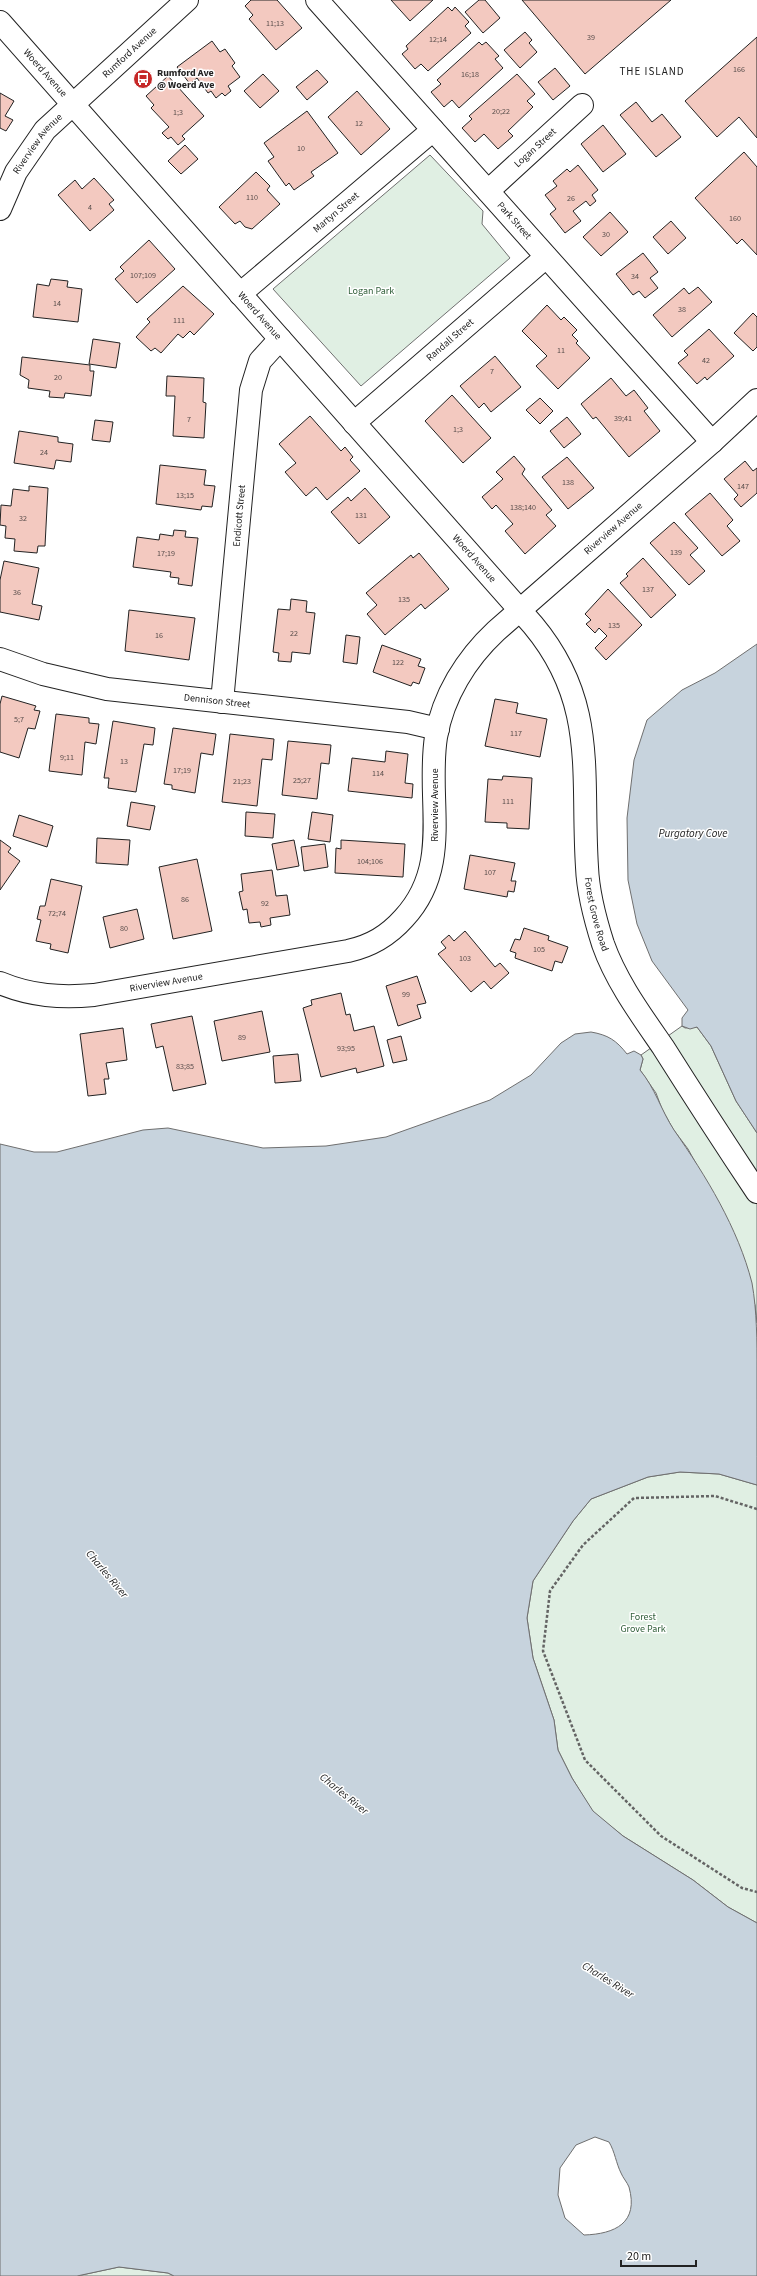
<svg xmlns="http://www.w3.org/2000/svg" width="757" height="2276" font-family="'Source Sans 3',sans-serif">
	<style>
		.green { fill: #e0efe3; stroke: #6f6f6f }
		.water { fill: #c7d3dd; stroke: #6f6f6f; fill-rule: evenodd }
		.building { fill: #f3c9c0; stroke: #222 }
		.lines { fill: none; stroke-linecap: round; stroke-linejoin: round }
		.minor-casing { stroke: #222; stroke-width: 24 }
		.path { stroke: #646464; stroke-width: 2.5; stroke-dasharray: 3 2; stroke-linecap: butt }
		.minor { stroke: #fff; stroke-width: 22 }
		.labels { text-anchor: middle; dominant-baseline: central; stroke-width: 3; stroke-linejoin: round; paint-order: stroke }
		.number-label { font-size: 8px; fill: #564c4a }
		.street-label { font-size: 10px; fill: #222; stroke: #fff }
		.poi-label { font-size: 10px; font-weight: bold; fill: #222; stroke: #fff; text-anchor: start }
		.park-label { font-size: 10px; fill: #2f5e38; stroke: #fff }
		.neighbourhood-label { font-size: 11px; letter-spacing: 1px; fill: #222; stroke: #fff }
		.water-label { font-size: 11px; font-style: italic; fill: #222; stroke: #fff }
	</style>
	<rect width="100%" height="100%" fill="#fff"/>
	<path class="green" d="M430 155 483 211 482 224 510 258 361 386 273 289Z
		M682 1026 685 1028 697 1027 711 1046 736 1101 757 1133V1323L755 1305 715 1198 688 1149 673 1129 662 1109 656 1093 640 1070 643 1059 641 1055Z
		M680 1472 719 1474 757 1485V1923L728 1907 693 1880 623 1836 593 1812 572 1778 558 1750 554 1720 533 1658 527 1618 533 1581 573 1521 591 1499 648 1477Z
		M119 2267 168 2273 174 2276H77Z"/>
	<path class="water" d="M757 644V1133L736 1101 711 1046 697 1027 690 1029 682 1026V1018L688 1010 652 961 637 924 628 880 627 818 634 760 647 720 682 690 715 673Z
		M591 1032C608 1035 616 1040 627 1054L634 1051 641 1055 643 1059 640 1070C655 1088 661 1110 674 1130 706 1176 738 1228 752 1283 757 1311 757 1341 757 1370 757 1409 757 1447 757 1485L719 1474 680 1472 648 1477 591 1499 573 1521 533 1581 527 1618 533 1658 554 1720 558 1750 572 1778 593 1811 623 1836 693 1880 728 1907 757 1923V2276H174L168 2273 119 2267 77 2276H0V1144L34 1152H57L143 1130 168 1128 263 1148 326 1146 386 1137 490 1100 531 1075 561 1043 575 1034ZM595 2137 609 2142C615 2152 616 2163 621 2173 623 2178 627 2182 629 2187 639 2223 615 2234 584 2235L565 2218 558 2195 560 2168 576 2145Z"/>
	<path class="building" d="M251 0H277L302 28 276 50 249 19 253 15 245 6Z
		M391 0H433L410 21Z
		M479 0H485L500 18 483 33 465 12Z
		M522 0H671L585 74Z
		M448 7 452 11 455 7 469 22 465 26 471 33 428 71 421 64 415 69 402 54 408 49 406 46Z
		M525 32 532 40 529 43 537 52 520 68 504 50Z
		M757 37V138L739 117 717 137 685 101Z
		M212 41 220 52 225 49 235 63 232 66 240 77 228 86 231 91 225 96 222 93 216 98 211 91 208 93 197 78 190 84 177 67Z
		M479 42 482 45 486 42 499 56 495 59 503 68 459 108 452 100 444 107 431 92 441 84 437 80Z
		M555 68 570 86 553 100 538 82Z
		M317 70 328 82 307 100 296 87Z
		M263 74 279 91 260 108 244 91Z
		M517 74 535 94 527 101 533 107 508 131 513 136 498 149 484 134 475 142 462 128 472 119 469 116Z
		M168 76 204 116 182 136 185 139 178 145 171 137 168 139 162 133 169 127 151 108 154 105 146 96Z
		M357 91 390 129 361 155 328 117Z
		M0 93 14 101 5 116 13 120 6 131 0 128Z
		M636 102 652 122 662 114 681 137 656 157 620 115Z
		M307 111 338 153 311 172 314 176 294 190 289 183 286 186 268 161 274 157 264 143Z
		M603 125 626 154 603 172 581 144Z
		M185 145 198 159 181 174 168 161Z
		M744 152 757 167V255L742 239 737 244 695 198Z
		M578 165 598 190 592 195 596 201 590 206 586 201 573 211 581 221 565 233 550 214 556 209 545 195 557 186 553 181 567 169 570 172Z
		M256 172 270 186 267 190 280 204 252 229 245 227 240 221 235 224 219 207Z
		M94 178 114 200 109 204 114 210 90 231 58 195 75 180 82 189Z
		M610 212 628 232 601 256 583 237Z
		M671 221 686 238 668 254 653 237Z
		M149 240 175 269 137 303 115 279 124 271 120 267Z
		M643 253 658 272 650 278 658 288 645 298 639 291 633 295 616 274Z
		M51 279 68 281 67 287 82 289 78 322 33 317 37 284 49 286Z
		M183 286 214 314 194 335 190 331 183 338 178 334 161 353 155 348 151 351 136 337 150 322 147 319Z
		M698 287 712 302 672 337 653 315 684 288 689 294Z
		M547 305 561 320 564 317 577 330 572 335 578 341 576 343 590 358 558 389 536 366 547 356 522 331Z
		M753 313 757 317V347L753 351 734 333Z
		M709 329 734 356 707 380 705 377 697 384 678 363 688 355 684 351Z
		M93 339 120 343 116 368 89 364Z
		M495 356 521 387 491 412 484 403 479 408 460 386Z
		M22 357 90 365V371H94L91 396 65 393 64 398 49 397 50 391 28 388 29 380 20 375Z
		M167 376 204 378 203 402 206 403 204 438 173 436 175 396H166Z
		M611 378 626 396 634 390 648 408 644 411 660 431 629 457 596 417 593 419 581 404Z
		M452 395 491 438 463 463 425 421Z
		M540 398 553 411 540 424 526 410Z
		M310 416 341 451 345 447 353 457 350 460 360 471 327 500 316 487 306 496 285 472 296 463 279 444Z
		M567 417 581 434 564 448 550 431Z
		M95 420 113 422 110 442 92 440Z
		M19 431 58 437V442L73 444 71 462 56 460 54 469 14 463Z
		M514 456 525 469 522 474 552 510 546 515 556 526 525 554 505 531 513 524 496 505 492 509 482 497 503 479 496 472Z
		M567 457 594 488 568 509 542 477Z
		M745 461 753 471 757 468V493L741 507 734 499 738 495 724 479Z
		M160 465 206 470 204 485 215 486 212 507 202 506 201 510 156 504Z
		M29 486 48 488 45 546H38L37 553 14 551 15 539 5 538 6 526 0 525 1 505 11 506 13 489 29 491Z
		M365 488 390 517 359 544 331 512 348 497 351 501Z
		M710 493 733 520 727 526 740 541 722 556 685 514Z
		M674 522 698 548 690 555 705 571 689 585 650 543Z
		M174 530 186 531 185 537 198 538 192 586 178 584 179 578 170 577 171 572 133 567 137 537 159 540 160 534 173 536Z
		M419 553 449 589 425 609 421 604 385 635 367 614 377 605 366 593 411 555 413 558Z
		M643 558 676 595 651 618 620 583 628 576 626 574Z
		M4 561 39 568 32 604 42 606 39 620 0 612V580Z
		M608 589 642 625 606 660 595 648 607 636 599 628 595 633 586 624 591 620 585 614Z
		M291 599 307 601 306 612 315 613 310 654 292 652 291 662 278 661 279 653 273 652 278 609 290 610Z
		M129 610 195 618 189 660 125 651Z
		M346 635 360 637 357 664 343 662Z
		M382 645 421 659 418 666 425 668 419 684 413 682 411 686 373 672Z
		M2 696 36 706 34 710 40 711 35 729 28 728 19 758 0 752V704Z
		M495 699 518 703 516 713 547 719 540 757 485 746Z
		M56 714 89 718V723L99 724 96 744 85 742 82 775 49 771Z
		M113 721 155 728 153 745 144 744 136 792 108 788 109 778H104Z
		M173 728 216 734 213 755 201 753 195 793 172 789V785L164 784Z
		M230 734 274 739 272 760 262 759 257 806 222 802Z
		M288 741 331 745 329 764 321 763 317 799 282 795Z
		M386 751 408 754 405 783 413 784 412 798 348 791 352 758 385 762Z
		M503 776 532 778 529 829 507 828V823L485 822 488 779 502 780Z
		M131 802 155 806 150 830 127 826Z
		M246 812 275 814 273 838 245 836Z
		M312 812 333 815 330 842 308 839Z
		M19 815 53 826 47 847 13 836Z
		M97 838 130 840 128 865 96 863Z
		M0 840 11 848 8 852 20 861 0 890Z
		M294 840 299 866 277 870 272 844Z
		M341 840 405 844 403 877 335 873 336 848 341 849Z
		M325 844 328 867 304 871 301 847Z
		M470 855 515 863 511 881H516L514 892 508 891 507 897 464 889Z
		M197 859 212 931 173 939 159 867Z
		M272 870 276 896 287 895 290 915 270 918 271 925 261 927 260 922 249 923 247 909 243 910 239 892 243 891 241 874Z
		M51 879 82 886 68 953 50 949 51 944 36 941 41 920 37 919 40 906H45Z
		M137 909 144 939 110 948 103 917Z
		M524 928 549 936 548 940 568 947 562 963 555 961 552 971 515 958 516 953 510 951 515 939 520 940Z
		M465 931 495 967 500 963 509 973 491 989 484 981 471 992 438 954 446 948 441 942 449 935 454 941Z
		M417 976 426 1003 417 1005 421 1018 398 1026 386 986Z
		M341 993 346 1015 350 1014 354 1031 374 1026 384 1066 357 1073 356 1068 321 1077 303 1008 312 1005 311 1000Z
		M262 1011 270 1052 222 1061 214 1021Z
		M192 1016 206 1084 173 1091 163 1046 156 1048 151 1024Z
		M123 1028 127 1060 106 1063 109 1079H104L106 1094 88 1096 80 1034Z
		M401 1036 407 1060 393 1063 387 1040Z
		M298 1054 301 1081 275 1083 273 1056Z"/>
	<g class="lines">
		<g class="minor-casing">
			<g id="minor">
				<path id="s1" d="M317 0 712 442"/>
				<path id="s2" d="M0 22 533 625C598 703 581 774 587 867 588 893 595 919 603 944 616 981 641 1015 663 1047 694 1096 725 1144 757 1192"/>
				<path id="s3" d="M488 191 582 105"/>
				<path id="s4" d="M0 209 16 172 45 130 187 0"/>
				<path id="s5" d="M240 294 433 130"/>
				<path id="s6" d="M354 423 546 257"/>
				<path id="s7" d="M0 659 43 674 107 689 408 722 438 729"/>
				<path id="s8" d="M222 702 251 390 260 361 280 339"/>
				<path id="s9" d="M0 983C31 996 61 998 94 995L348 951C371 946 388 936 404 918 453 865 426 800 436 737 443 696 466 659 496 631L712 442 757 400"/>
			</g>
		</g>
		<path class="path" d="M757 1509 715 1496 634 1498 583 1545 550 1591 543 1651 585 1760 661 1836 742 1888 757 1892"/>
		<use href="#minor" class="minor"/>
	</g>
	<defs>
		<g id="bus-disc" transform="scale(1)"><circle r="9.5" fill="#c62828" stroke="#fff"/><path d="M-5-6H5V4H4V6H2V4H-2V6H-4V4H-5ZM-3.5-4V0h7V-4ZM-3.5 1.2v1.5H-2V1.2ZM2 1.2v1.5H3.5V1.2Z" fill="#fff"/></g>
	</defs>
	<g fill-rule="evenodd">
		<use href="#bus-disc" x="143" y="79"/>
	</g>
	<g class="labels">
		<g class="number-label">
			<text x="275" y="23">11;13</text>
			<text x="591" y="37">39</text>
			<text x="438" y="39">12;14</text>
			<text x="739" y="69">166</text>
			<text x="470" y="74">16;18</text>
			<text x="501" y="111">20;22</text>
			<text x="178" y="112">1;3</text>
			<text x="359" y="123">12</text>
			<text x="301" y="148">10</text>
			<text x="252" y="197">110</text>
			<text x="571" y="198">26</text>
			<text x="90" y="207">4</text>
			<text x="735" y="218">160</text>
			<text x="606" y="234">30</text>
			<text x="143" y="275">107;109</text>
			<text x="635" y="276">34</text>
			<text x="57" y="303">14</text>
			<text x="682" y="309">38</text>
			<text x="179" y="320">111</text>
			<text x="561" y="350">11</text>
			<text x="706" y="360">42</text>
			<text x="492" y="371">7</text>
			<text x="58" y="377">20</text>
			<text x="623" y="418">39;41</text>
			<text x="189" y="419">7</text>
			<text x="458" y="429">1;3</text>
			<text x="44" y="452">24</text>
			<text x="568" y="482">138</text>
			<text x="743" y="486">147</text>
			<text x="185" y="495">13;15</text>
			<text x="523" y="507">138;140</text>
			<text x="361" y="515">131</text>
			<text x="23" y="518">32</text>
			<text x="676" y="552">139</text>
			<text x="166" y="553">17;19</text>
			<text x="648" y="589">137</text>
			<text x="17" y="592">36</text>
			<text x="404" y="599">135</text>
			<text x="614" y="625">135</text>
			<text x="294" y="633">22</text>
			<text x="159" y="635">16</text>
			<text x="398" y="662">122</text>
			<text x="19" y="719">5;7</text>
			<text x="516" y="733">117</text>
			<text x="67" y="757">9;11</text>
			<text x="124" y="761">13</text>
			<text x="182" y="770">17;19</text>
			<text x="378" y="773">114</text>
			<text x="302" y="780">25;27</text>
			<text x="242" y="781">21;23</text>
			<text x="508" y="801">111</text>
			<text x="370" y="861">104;106</text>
			<text x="490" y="872">107</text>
			<text x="185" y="899">86</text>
			<text x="265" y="903">92</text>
			<text x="57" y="913">72;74</text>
			<text x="124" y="928">80</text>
			<text x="539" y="949">105</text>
			<text x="465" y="958">103</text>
			<text x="406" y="994">99</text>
			<text x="242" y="1037">89</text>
			<text x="346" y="1048">93;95</text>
			<text x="185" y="1066">83;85</text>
		</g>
		<g class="street-label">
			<text stroke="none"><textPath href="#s4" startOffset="206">Rumford Avenue</textPath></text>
			<text stroke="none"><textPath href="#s2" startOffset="68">Woerd Avenue</textPath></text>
			<text stroke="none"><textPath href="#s4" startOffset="76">Riverview Avenue</textPath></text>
			<text stroke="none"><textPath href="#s3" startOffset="64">Logan Street</textPath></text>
			<text stroke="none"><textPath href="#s5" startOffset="126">Martyn Street</textPath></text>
			<text stroke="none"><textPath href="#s1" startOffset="296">Park Street</textPath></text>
			<text stroke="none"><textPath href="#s2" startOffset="392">Woerd Avenue</textPath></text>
			<text stroke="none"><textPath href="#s6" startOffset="127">Randall Street</textPath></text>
			<text stroke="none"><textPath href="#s8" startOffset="187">Endicott Street</textPath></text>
			<text stroke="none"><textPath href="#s9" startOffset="888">Riverview Avenue</textPath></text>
			<text stroke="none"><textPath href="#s2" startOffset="716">Woerd Avenue</textPath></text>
			<text stroke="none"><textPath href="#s7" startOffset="222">Dennison Street</textPath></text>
			<text transform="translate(435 805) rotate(-90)">Riverview Avenue</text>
			<text stroke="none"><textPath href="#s2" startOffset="1107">Forest Grove Road</textPath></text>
			<text stroke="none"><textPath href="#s9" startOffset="169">Riverview Avenue</textPath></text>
		</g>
		<g class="poi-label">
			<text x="157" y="73">Rumford Ave<tspan x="157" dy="12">@ Woerd Ave</tspan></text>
		</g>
		<g class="park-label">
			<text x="371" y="291">Logan Park</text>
			<text x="643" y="1617">Forest<tspan x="643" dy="12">Grove Park</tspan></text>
		</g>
		<g class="neighbourhood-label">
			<text x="652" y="71">THE ISLAND</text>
		</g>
		<g class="water-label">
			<text x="693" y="833">Purgatory Cove</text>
			<text transform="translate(107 1574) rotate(50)">Charles River</text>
			<text transform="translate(344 1794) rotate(39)">Charles River</text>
			<text transform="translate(608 1980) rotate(32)">Charles River</text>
		</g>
	</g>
	<path d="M621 2260v6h75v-6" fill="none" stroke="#222222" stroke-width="2"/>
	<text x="627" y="2260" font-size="12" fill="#222222" stroke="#ffffff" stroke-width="3" paint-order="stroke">20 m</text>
</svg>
